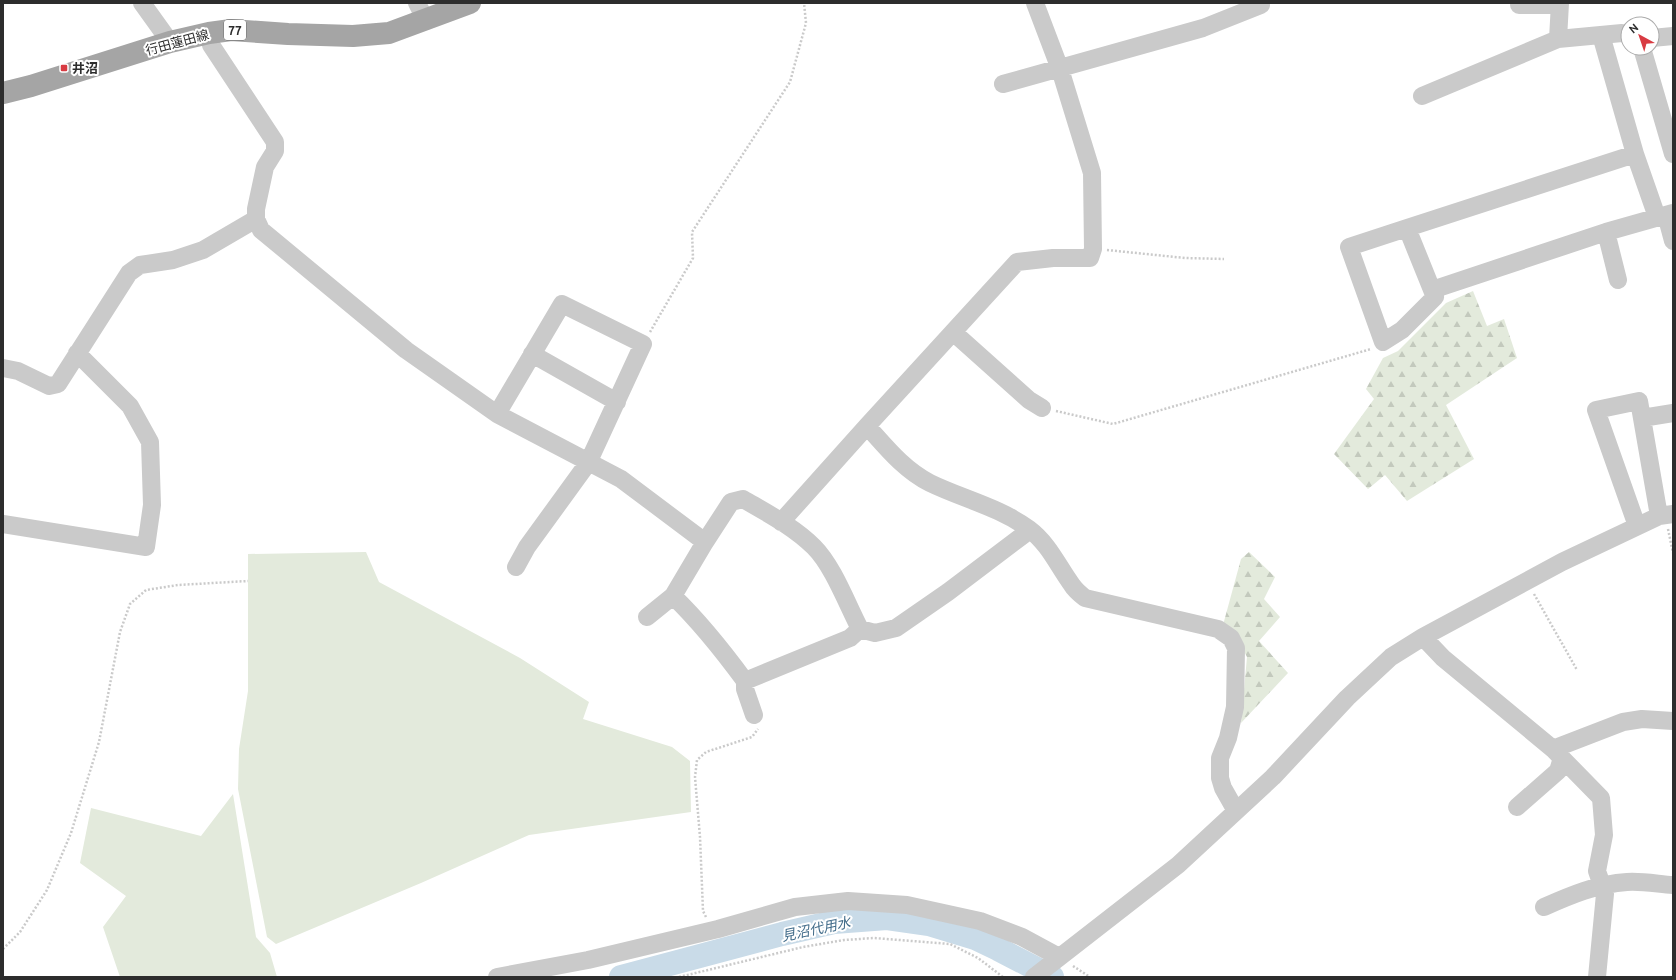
<svg xmlns="http://www.w3.org/2000/svg" width="1676" height="980" font-family="Ubuntu,'Noto Sans JP',sans-serif">
	<style>
		.grass { fill: #e3eadc }
		.forest { fill: url(#forest-firs) }
		.lines { fill: none; stroke-linecap: round; stroke-linejoin: round }
		.river { stroke: #c9dbe8; stroke-width: 24 }
		.path { stroke: #cacaca; stroke-width: 2.5; stroke-dasharray: 2 2; stroke-linecap: butt }
		.minor { stroke: #cacaca; stroke-width: 18 }
		.major { stroke: #a5a5a5; stroke-width: 22 }
		.poi-dot { fill: #d83b42; stroke: #fff; stroke-width: 1.5 }
		.labels { text-anchor: middle; dominant-baseline: central; stroke-width: 4; stroke-linejoin: round; paint-order: stroke }
		.shield { fill: #fff; stroke: #6c6c6c; stroke-width: 1 }
		.shield-label { font-size: 12px; font-weight: bold; fill: #2d2d2d }
		.street-label { font-size: 13px; fill: #2d2d2d; stroke: #fff }
		.poi-label { font-size: 13px; font-weight: bold; fill: #2d2d2d; stroke: #fff; text-anchor: start }
		.water-label { font-size: 14px; font-style: italic; fill: #416b89; stroke: #fff }
	</style>
	<defs>
		<pattern id="forest-firs" width="22" height="20" patternUnits="userSpaceOnUse"><rect width="22" height="20" fill="#e3eadc"/><path d="M5 1l3.5 6h-7zM16 11l3.5 6h-7z" fill="#c3c9bd"/></pattern>
	</defs>
	<rect width="100%" height="100%" fill="#fff"/>
	<path class="grass" d="M366 552 379 582 520 658 589 702 583 719 672 747 690 761 691 812 529 835 421 883 276 944 267 937 238 789 239 749 248 691V554Z
		M233 794 256 937 270 953 277 977H120L103 927 126 896 80 863 91 808 201 836Z"/>
	<path class="forest" d="M1473 291 1487 326 1504 319 1517 358 1446 405 1474 459 1407 501 1385 475 1368 489 1334 454 1374 399 1366 389 1383 358 1398 351 1446 303Z
		M1249 552 1275 577 1264 599 1280 617 1259 641 1288 673 1241 723 1247 657 1236 636 1223 625 1241 559Z"/>
	<g class="lines">
		<path class="river" d="M621 977 782 934 834 922 887 918 929 924 975 938 998 949 1052 977"/>
		<path class="path" d="M1107 250 1185 258 1224 259
			M650 332 693 258 692 232 790 82 806 23 804 3
			M1056 411 1113 424 1371 349
			M1668 529 1673 553
			M1534 594 1577 670
			M706 917 703 911 700 837 695 777 697 760 706 752 752 737 758 729
			M3 949 20 932 47 890 71 833 99 742 120 632 130 604 146 590 178 585 248 581
			M1073 966 1090 977
			M679 977 803 947 844 940 874 938 950 944 978 958 1003 977"/>
		<path class="minor" d="M142 3 170 42
			M417 3 426 21
			M1560 3 1558 39 1622 33 1628 35
			M1519 5H1559
			M209 33 211 45 275 142V151L265 167 256 209V219L261 230 406 350 497 414 621 479 705 542 731 502 743 499C767 513 794 527 814 547 833 566 847 604 860 629
			M1652 38 1673 36
			M1642 48 1673 154
			M1003 84 1203 28 1261 5
			M1422 96 1558 39
			M1635 154 1657 217
			M1666 215 1673 241
			M1407 228 1349 247 1383 342 1402 330 1435 297 1432 290 1606 232 1673 213
			M1606 232 1618 280
			M1432 290 1407 228 1635 154 1601 35
			M953 332 1029 400 1042 408
			M532 354 617 402
			M3 368 18 371 49 386 58 384 129 273 140 265 173 260 203 250 256 219
			M497 414 562 304 643 344 588 463 527 547 516 567
			M1642 418 1673 413
			M867 426C886 447 904 470 930 483 963 499 999 507 1029 529 1049 544 1058 566 1072 585 1075 590 1080 594 1085 598L1218 629 1231 638 1236 648 1235 707 1228 738 1220 758V778L1223 788 1236 811
			M781 522 867 426 1017 262 1053 258H1090L1093 249 1092 173 1060 69 1035 3
			M3 524 146 547 152 505 150 442 130 406 77 353
			M1637 526 1596 410 1639 401 1659 516
			M705 542 673 596C700 622 723 651 745 681L850 638 860 629 875 633 896 628 948 592 1030 530
			M647 617 673 596
			M1423 637 1443 658 1553 749 1601 798 1604 835 1597 871 1605 894 1597 977
			M745 681V689L754 715
			M1553 749 1623 722 1642 719 1673 721
			M1517 807 1558 771 1562 758
			M1544 907C1571 895 1597 884 1627 882 1642 881 1658 884 1673 885
			M497 977 588 960 718 929 795 907 848 901 907 905 980 921 1022 937 1059 957
			M1034 977 1178 865 1273 777 1347 698 1391 657 1423 637 1562 562 1659 516 1673 514"/>
		<path class="major" d="M3 93 31 86 170 42 209 33 231 30 288 34 353 36 389 33 470 3"/>
	</g>
	<rect class="poi-dot" x="60" y="64" width="8" height="8" rx="2"/>
	<g class="labels">
		<rect class="shield" x="224" y="20" width="22" height="20" rx="3"/>
		<g class="shield-label">
			<text x="235" y="30">77</text>
		</g>
		<g class="street-label">
			<text transform="translate(177 42) rotate(-15)">行田蓮田線</text>
		</g>
		<g class="poi-label">
			<text x="72" y="68">井沼</text>
		</g>
		<g class="water-label">
			<text transform="translate(816 929) rotate(-12)">見沼代用水</text>
		</g>
	</g>
	<rect width="1676" height="980" fill="none" stroke="#2d2d2d" stroke-width="8"/>
	<g transform="translate(1640 36) rotate(320)"><circle r="19" fill="#ffffff" stroke="#ababab"/>
	<path d="M0-3L7 15L0 10L-7 15Z" fill="#d83b42"/>
	<text y="-6" font-size="11" font-weight="bold" text-anchor="middle" fill="#2d2d2d">N</text>
	</g>
</svg>
